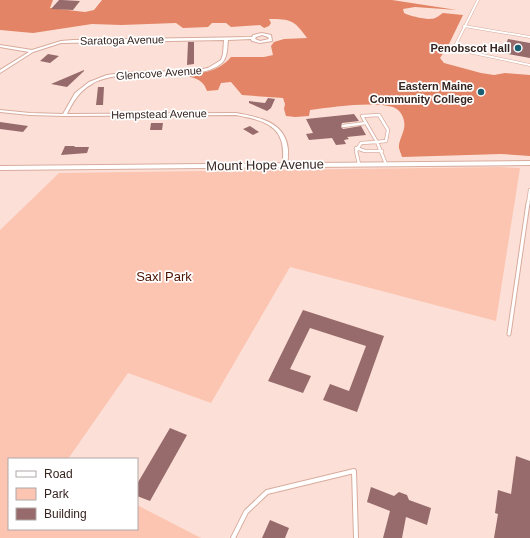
<svg xmlns="http://www.w3.org/2000/svg" width="530" height="538" font-family="Arial,sans-serif">
	<style>
		.green { fill: #fcc5b2 }
		.forest { fill: #e28465 }
		.building { fill: #976b6b }
		.lines { fill: none; stroke-linecap: round; stroke-linejoin: round }
		.service-far3-casing { stroke: #d8ab9d; stroke-width: 3 }
		.service-far2-casing { stroke: #d8ab9d; stroke-width: 4 }
		.service-far1-casing { stroke: #d8ab9d; stroke-width: 5 }
		.service-casing { stroke: #d8ab9d; stroke-width: 6 }
		.minor-casing { stroke: #d8ab9d; stroke-width: 2 }
		.tertiary-casing { stroke: #d8ab9d; stroke-width: 2 }
		.service-far3 { stroke: #fff; stroke-width: 2 }
		.service-far2 { stroke: #fff; stroke-width: 2.5 }
		.service-far1 { stroke: #fff; stroke-width: 3 }
		.service { stroke: #fff; stroke-width: 4 }
		.minor { fill: #fff; fill-rule: evenodd }
		.tertiary { fill: #fff; fill-rule: evenodd }
		.poi-dot { fill: #1a5f71; stroke: #fff; stroke-width: 1.5 }
		.labels { text-anchor: middle; dominant-baseline: central; stroke-width: 3.5; stroke-linejoin: round; paint-order: stroke }
		.far-street-label { font-size: 11px; fill: #372520; stroke: #fff }
		.far-poi-label { font-size: 11px; font-weight: bold; fill: #372520; stroke: #fff; text-anchor: end }
		.street-label { font-size: 13px; fill: #372520; stroke: #fff }
		.park-label { font-size: 13px; fill: #4d1300; stroke: #fff }
	</style>
	<rect width="100%" height="100%" fill="#fce0d7"/>
	<path class="green" d="M500 167 520 168 496 321 290 267 211 403 128 373 68 459H9V529H137V505L201 538H0V230L59 173Z"/>
	<path class="forest" d="M0 0H53L50 8 85 12 94 10 102 0H392L457 10 415 7 403 9 404 13C410 16 429 21 435 18 438 17 441 14 443 13L463 15 449 44 440 58 444 63 481 73 494 75 505 73 530 75V156L501 154 402 157C401 153 398 148 399 145 400 137 406 130 404 121 403 115 399 109 393 107 373 101 331 107 310 110L309 116 295 117 286 116 284 109 285 104 283 98 242 95 231 82 221 83 218 90 207 91C204 82 199 79 190 77L189 75C206 72 219 71 231 57H264L273 55 271 46 274 42 284 39 307 38C294 20 291 19 269 19L271 23 269 26 264 28 260 25 231 27 226 23H212L208 27 183 28 176 23 121 25 92 24 33 33 0 30Z"/>
	<path class="building" d="M59 0H62L80 1 73 10 51 9Z
		M508 39 530 43V58L503 53Z
		M188 42H194V64L187 65Z
		M48 54 59 56 50 63 40 61Z
		M84 70V71L67 87 51 84Z
		M98 87H104L103 105H96Z
		M268 98 275 99 271 108 267 111 249 103V101L265 103Z
		M354 114 359 121 342 123 341 127 343 129 361 126 366 135 347 137 349 139 344 140 346 144 336 145 332 138 309 140 306 134 313 133 306 119Z
		M0 122 28 126 23 132 0 129Z
		M151 123H163L162 130H150Z
		M250 126 259 132 253 135 243 129Z
		M65 146H75L74 147H89L87 153 61 155Z
		M303 310 384 336 357 412 323 400 330 384 349 391 366 346 310 328 290 369 311 376 303 393 268 381Z
		M170 428 187 435 150 501 137 496V484Z
		M516 456 530 461V538H494L498 514 495 513 498 490 511 494Z
		M371 487 394 496 399 492 407 495 409 500 431 508 427 525 406 517 402 538H383L390 511 367 502Z
		M270 520 289 528 285 538H262Z"/>
	<g class="lines">
		<g class="service-far3-casing">
			<path id="service-far3" d="M478 0 455 46 473 53 530 65
				M464 26 530 37"/>
		</g>
		<g class="service-far2-casing">
			<path id="service-far2" d="M379 115 388 130 386 141 377 142 362 116Z
				M343 126 366 123
				M377 142 386 164
				M356 148 365 151H382
				M359 164 356 151 361 143 377 142
				M528 204 530 190"/>
		</g>
		<g class="service-far1-casing">
			<path id="service-far1" d="M509 334 528 203"/>
		</g>
		<g class="service-casing">
			<path id="service" d="M233 538 246 512 267 492 354 471 356 538"/>
		</g>
		<g class="minor-casing">
			<path id="minor" d="M262 33 271 35 272 41 260 43 252 41 251 39 228 40C227 47 228 57 222 63 216 68 208 71 200 72 167 79 132 69 100 80 98 81 94 82 92 84 79 91 73 102 67 114L236 113C259 117 286 122 288 150 288 155 288 161 287 166H283V165C283 157 284 148 281 140 276 122 252 118 236 115L64 116 30 115 0 112V110L30 113 63 114 75 93 89 82 107 75 129 72 192 71 208 68 221 60 223 54 224 40 61 43 33 52 0 73V70L29 52 0 47V45L32 50 61 41 73 40 252 37 253 35ZM262 35 268 37 269 39 260 41 255 39 256 37Z"/>
		</g>
		<g class="tertiary-casing">
			<path id="tertiary" d="M530 161V165L0 170V166Z"/>
		</g>
		<use href="#service-far3" class="service-far3"/>
		<use href="#service-far2" class="service-far2"/>
		<use href="#service-far1" class="service-far1"/>
		<use href="#service" class="service"/>
		<use href="#minor" class="minor"/>
		<use href="#tertiary" class="tertiary"/>
	</g>
	<g class="poi-dot">
		<circle cx="518" cy="48" r="4"/>
		<circle cx="481" cy="92" r="4"/>
	</g>
	<g class="labels">
		<g class="far-street-label">
			<text transform="translate(122 40) rotate(-1)">Saratoga Avenue</text>
			<text transform="translate(159 73) rotate(-4)">Glencove Avenue</text>
			<text transform="translate(159 114) rotate(-1)">Hempstead Avenue</text>
		</g>
		<g class="far-poi-label">
			<text x="510" y="48">Penobscot Hall</text>
			<text x="473" y="86">Eastern Maine<tspan x="473" dy="13">Community College</tspan></text>
		</g>
		<g class="street-label">
			<text transform="translate(265 165) rotate(-1)">Mount Hope Avenue</text>
		</g>
		<g class="park-label">
			<text x="164" y="276">Saxl Park</text>
		</g>
	</g>
	<rect x="8" y="458" width="130" height="72" fill="#ffffff" stroke="#afa8a6"/>
	<rect x="16" y="471" width="20" height="6" fill="#ffffff" stroke="#afa8a6"/>
	<text x="44" y="478" font-size="12" fill="#372520">Road</text>
	<rect x="16" y="488" width="20" height="12" fill="#fcc5b2" stroke="#afa8a6"/>
	<text x="44" y="498" font-size="12" fill="#372520">Park</text>
	<rect x="16" y="508" width="20" height="12" fill="#976b6b" stroke="#afa8a6"/>
	<text x="44" y="518" font-size="12" fill="#372520">Building</text>
</svg>
